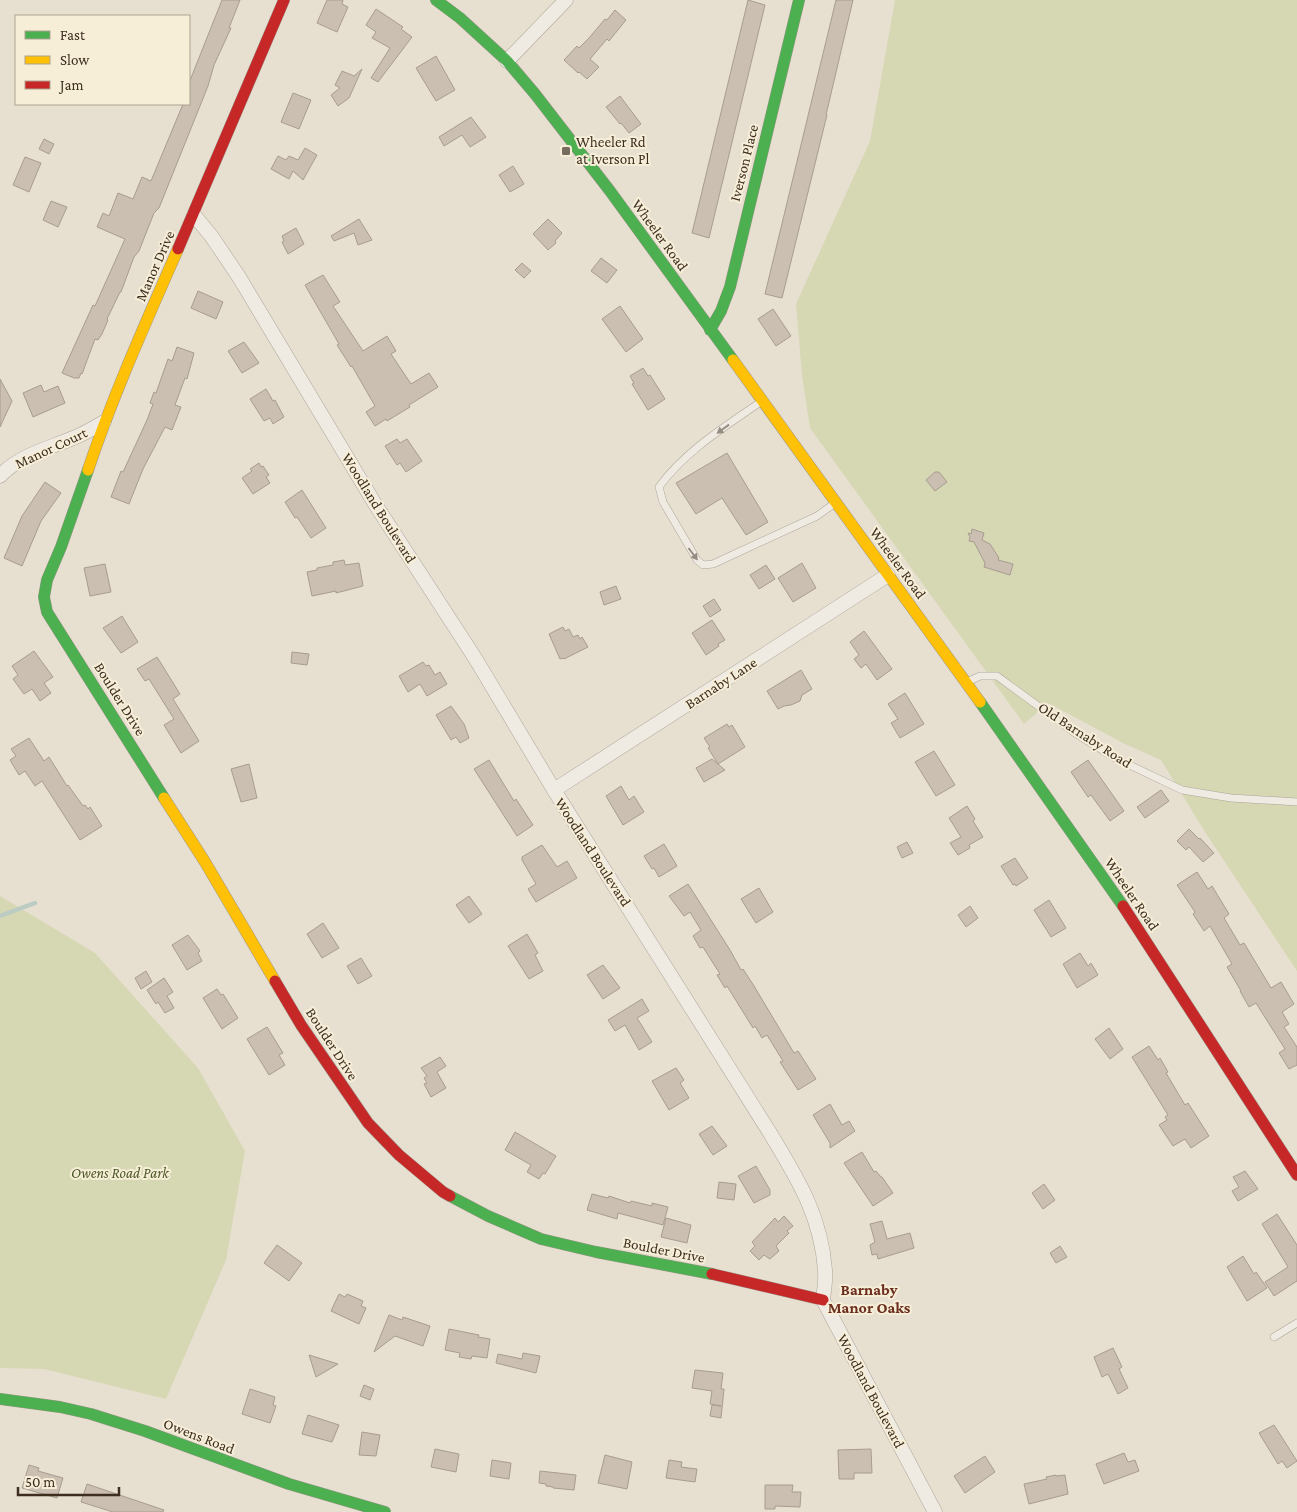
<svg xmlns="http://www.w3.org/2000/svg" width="1297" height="1512" font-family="'Crimson Pro',serif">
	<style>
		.green { fill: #d6d7b3 }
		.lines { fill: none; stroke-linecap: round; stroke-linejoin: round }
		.stream { stroke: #bcccc2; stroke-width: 4.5 }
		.building { fill: #cbbfb2; stroke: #a89c90 }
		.lane-casing { stroke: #ada599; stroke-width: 8 }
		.street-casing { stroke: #ada599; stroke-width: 15 }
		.fast-casing { stroke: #9c958a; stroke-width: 12 }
		.slow-casing { stroke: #9c958a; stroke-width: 12 }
		.jam-casing { stroke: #9c958a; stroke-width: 12 }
		.lane { stroke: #efebe3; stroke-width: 7 }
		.street { stroke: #efebe3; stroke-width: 14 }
		.fast { stroke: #4caf50; stroke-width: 11 }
		.slow { stroke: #ffc107; stroke-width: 11 }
		.jam { stroke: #c62828; stroke-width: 11 }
		.oneway { fill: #968c82 }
		.poi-dot { fill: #786c5e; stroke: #f7eed8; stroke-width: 2 }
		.labels { text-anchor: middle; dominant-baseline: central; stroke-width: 4; stroke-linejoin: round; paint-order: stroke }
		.poi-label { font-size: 15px; fill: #3d2e20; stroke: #f7eed8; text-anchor: start }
		.street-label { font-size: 15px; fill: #3d2e20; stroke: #f7eed8 }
		.park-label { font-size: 15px; font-style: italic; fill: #4d5a26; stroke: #f7eed8 }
		.neighbourhood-label { font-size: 16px; font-weight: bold; fill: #6b2e1e; stroke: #f7eed8 }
	</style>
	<rect width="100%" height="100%" fill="#e7e0d1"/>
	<path class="green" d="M895 0H1297V971L1205 832 1161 760 1125 744 1048 703 1024 724 810 428 802 375 796 304 870 141Z
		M0 896 95 953 198 1068 245 1151 226 1260 166 1399 44 1369 0 1368Z"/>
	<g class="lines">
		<path class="stream" d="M0 916 35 903"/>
	</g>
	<path class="building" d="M222 0H240L229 28H231L214 65 208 86 159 208 154 213 139 251 134 257 121 292H120L107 319 108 320 102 334 98 340 95 339 82 374 81 373 79 378H74L62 373 93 305 95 306 125 239 97 227 103 213 109 216 118 193 133 199 142 177 151 181 183 104H189V83Z
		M327 0H343L342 4 348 7 337 32 317 23Z
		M748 0 765 5 709 238 692 233Z
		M836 0H853L826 115H827L782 298 765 294Z
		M376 9 403 27 401 29 412 37 378 82 371 78 390 48 372 38 376 32 366 25Z
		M615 10 626 20 609 41 607 39 590 59 599 67 587 79 579 72 578 73 564 60 577 46 579 48 589 38 605 19 607 20Z
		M436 56 455 90 436 101 416 68Z
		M362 69 349 98 338 106 331 95 340 88 335 85 342 71 354 76Z
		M293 93 311 100 299 129 281 122Z
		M620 96 641 124 629 133 621 123 620 124 606 107Z
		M471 117 486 137 470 147 462 135 444 146 439 137Z
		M44 139 54 144 49 154 39 149Z
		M305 148 317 155 303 180 293 171 289 179 271 169 278 156 286 160 289 156 298 160Z
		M25 157 41 163 29 192 13 185Z
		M513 166 524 184 510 192 499 175Z
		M51 201 67 207 58 227 43 220Z
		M359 219 372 240 358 245 354 233 334 241 331 236Z
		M548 219 562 233 555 241 556 243 548 250 533 234Z
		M296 228 304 244 288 254 282 242 284 241 282 236Z
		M601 258 617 270 607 283 591 271Z
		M522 263 531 271 524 278 515 270Z
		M323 275 340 302 333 306 363 351 387 336 396 351 391 354 411 384 429 373 438 387 409 405 410 407 387 421 386 419 375 426 366 412 375 406 352 366 351 367 337 345 339 344 305 285Z
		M198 291 223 302 216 319 191 308Z
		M620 306 643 339 626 352 602 319Z
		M773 309 791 336 776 346 758 319Z
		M244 342 259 363 242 373 228 351Z
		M177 347 194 353 187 379 185 378 175 405 181 407 172 430 165 427 143 469 129 504 111 497 121 471 123 472 147 420 153 404 150 403 154 392 156 393 168 359 172 361Z
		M643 368 648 376 650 375 665 399 648 410 632 384 634 383 630 376Z
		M0 379 12 401 0 427Z
		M41 385 44 392 58 386 65 403 33 417 23 393Z
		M266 389 273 401 275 400 284 417 273 424 270 418 264 421 250 399Z
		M397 439 400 443 407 439 422 461 406 472 400 463 397 465 385 446Z
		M727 453 768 522 746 535 722 498 696 514 676 483Z
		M259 463 261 467 263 466 269 475 266 477 270 483 253 494 242 478 252 471 250 469Z
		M935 472H939L947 482 935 491 926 480Z
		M45 482 61 493 41 521 22 566 4 558 22 516Z
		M302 490 326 528 311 538 297 517 295 518 285 502Z
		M972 529 984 533 982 540 990 544 999 558 998 560 1013 564 1010 575 984 567 985 563 974 542 969 541 970 537 968 533 971 534Z
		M344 560 345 565 359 563 363 586 336 593V591L312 596 307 572 317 570V568L333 565V562Z
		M802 563 816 588 793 602 778 578Z
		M105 564 111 592 90 596 84 568Z
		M766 565 775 579 759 589 750 575Z
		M616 586 621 599 604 605 600 592Z
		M714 599 721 610 710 617 703 606Z
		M122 616 138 642 121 653 103 628Z
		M712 620 725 640 718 644 719 646 706 655 692 633Z
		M563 627 565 631 569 629 573 637 578 635 580 639 582 637 588 647 564 659 563 658 560 659 549 634Z
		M864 631 892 669 877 680 866 664 861 668 854 659 859 655 850 642Z
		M34 651 53 677 44 683 51 693 40 701 32 689 24 694 13 679 18 675 12 666Z
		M292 652 309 654 307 665 291 663Z
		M157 657 180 694 173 699 199 741 181 753 164 725 174 719 149 679 145 681 137 669Z
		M423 662 426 666 429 665 435 675 440 672 447 684 427 696 420 684 408 692 399 676Z
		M801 670 812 689 802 695 800 701 791 705 784 706 778 709 767 691Z
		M905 693 924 724 900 738 891 723 898 719 888 704Z
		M451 706 464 724 469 738 460 743 456 737 451 740 436 715Z
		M727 724 729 727 732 725 745 747 718 764 708 748 710 747 704 738Z
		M29 738 44 761 49 757 67 786 68 785 83 806 85 805 88 809 90 807 102 826 80 840 42 781 35 786 25 771 19 775 10 760 16 756 11 749Z
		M934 751 955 785 936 796 915 762Z
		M712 759 725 770 704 782 696 768Z
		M489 760 514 801 516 799 533 825 517 836 474 769Z
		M1088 760 1124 811 1110 821 1091 795 1088 797 1071 772Z
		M249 764 257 798 241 802 231 769Z
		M621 786 629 800 634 796 644 812 623 825 606 796Z
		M1161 790 1169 801 1145 818 1137 807Z
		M967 806 975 819 973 821 983 837 969 845 970 848 958 855 950 843 961 837 949 818Z
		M1189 829 1199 839 1200 838 1214 853 1203 862 1189 847 1186 850 1177 841Z
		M907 842 913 853 902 858 897 847Z
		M664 844 677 866 659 877 654 868 652 869 644 856Z
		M542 845 557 867 567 861 577 878 536 902 528 889 536 884 522 860V857Z
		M1015 858 1028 878 1016 886 1015 884 1013 885 1001 866Z
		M1197 872 1208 889 1212 886 1229 914 1224 918 1240 945 1244 943 1271 988 1281 982 1294 1004 1282 1012 1289 1024 1284 1027 1297 1047V1065L1289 1069 1279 1053 1285 1049 1256 1003 1249 1007 1240 991H1241L1227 967 1232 964 1210 926 1204 931 1193 914 1195 912 1177 885Z
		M688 884 730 950 741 970 743 969 754 986 794 1053 798 1051 816 1079 798 1090 780 1062 783 1061 767 1035 762 1038 755 1026 753 1028 727 986 725 988 717 975 720 974 703 947 700 948 693 936 701 930 690 912 684 916 669 896Z
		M759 888 773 912 756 923 741 899Z
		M469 896 482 914 469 923 456 905Z
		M1049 900 1066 928 1051 937 1034 910Z
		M970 906 978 918 966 927 958 915Z
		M323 923 339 948 322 958 307 934Z
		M527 934 538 953 535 955 543 971 529 979 508 946Z
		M188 935 200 951 198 953 202 961 187 970 172 945Z
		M1080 953 1088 966 1091 963 1098 975 1077 988 1063 964Z
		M361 958 372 976 358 984 347 966Z
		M603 965 620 988 603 999 587 975Z
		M146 971 152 982 141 989 135 978Z
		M164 978 173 992 167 996 174 1008 165 1013 158 1002 156 1004 147 990Z
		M217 989 221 995 223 994 238 1018 222 1029 203 998Z
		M642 999 649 1011 637 1018 652 1042 639 1050 625 1025 615 1031 608 1020Z
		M267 1027 283 1053 279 1055 285 1065 269 1075 247 1039Z
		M1109 1028 1123 1049 1110 1059 1095 1039Z
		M1149 1046 1158 1060 1160 1058 1168 1072 1166 1073 1185 1105 1188 1103 1209 1136 1191 1148 1185 1139 1173 1146 1159 1125 1167 1120 1165 1117 1168 1115 1132 1057Z
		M440 1057 446 1066 437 1072 446 1088 431 1097 424 1084 427 1083 424 1078 427 1076 421 1068Z
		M676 1068 684 1080 680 1083 689 1098 669 1110 652 1081Z
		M830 1104 842 1125 849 1121 855 1131 830 1148V1143L813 1115Z
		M712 1126 727 1146 713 1155 699 1134Z
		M515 1132 556 1156 545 1174 543 1173 539 1179 527 1172 531 1165 505 1150Z
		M862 1152 874 1172 876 1171 881 1177H882L893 1193 873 1206 844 1163Z
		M756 1166 770 1190V1195L754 1203 738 1176Z
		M1245 1171 1258 1189 1238 1201 1232 1191 1239 1187 1233 1177Z
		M719 1182 736 1184 734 1200 717 1198Z
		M1044 1184 1055 1200 1043 1209 1032 1193Z
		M592 1194 608 1198 609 1196 630 1203 631 1201 652 1206V1203L668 1207 663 1225 618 1213 617 1219 587 1210Z
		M1277 1214 1297 1245V1281L1274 1296 1265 1282 1288 1267 1262 1224Z
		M784 1216 793 1226 787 1231 789 1233 776 1246 779 1251 770 1259 764 1255 759 1260 750 1251 755 1246 752 1242 775 1218 778 1222Z
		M666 1218 691 1225 687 1243 661 1237Z
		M882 1221 887 1239 910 1233 914 1248 878 1259 877 1254 872 1255 870 1245 875 1242 870 1224Z
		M277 1245 302 1263 289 1281 264 1263Z
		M1060 1246 1067 1257 1056 1263 1050 1253Z
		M1243 1256 1254 1274 1256 1272 1267 1288 1247 1301 1227 1267Z
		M339 1294 345 1297 347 1294 363 1301 361 1306 366 1308 359 1324 331 1311Z
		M389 1315 402 1320 403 1317 430 1326 423 1346 395 1336 374 1352Z
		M449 1329 479 1335 478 1337 490 1339 487 1358 472 1356 471 1359 459 1357 460 1353 445 1350Z
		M1113 1348 1122 1367 1119 1369 1128 1388 1118 1394 1108 1374 1102 1377 1094 1357Z
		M523 1353 540 1356 536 1373 496 1363 498 1354 522 1359Z
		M309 1355 338 1364 316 1377Z
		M695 1370 723 1373 721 1389H724L721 1418 710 1416 712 1405 721 1406 710 1404 712 1391 692 1388Z
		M364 1385 374 1389 370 1400 360 1396Z
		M250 1389 275 1397 273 1405 276 1406 270 1423 242 1414Z
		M308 1415 339 1425 332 1442 302 1434Z
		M1274 1425 1297 1461 1287 1468 1282 1461 1278 1464 1259 1433Z
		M362 1432 380 1435 376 1456 359 1455Z
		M435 1449 459 1454 456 1472 431 1467Z
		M871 1449 872 1473H854V1479H839L838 1450Z
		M1124 1453 1128 1462 1135 1460 1139 1471 1104 1484 1096 1464Z
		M605 1455 632 1462 627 1489 598 1483Z
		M985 1456 995 1472 965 1493 954 1476Z
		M492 1460 511 1463 509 1479 490 1476Z
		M669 1460 682 1462 681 1467 697 1469 695 1482 666 1478Z
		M29 1465 39 1468 38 1471 63 1478 57 1498 22 1488Z
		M540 1471 576 1475 574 1490 553 1488V1487L546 1486V1484L539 1483Z
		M1056 1475V1476L1065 1475 1068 1494 1029 1504 1024 1484 1047 1479 1046 1477Z
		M87 1484 164 1510 163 1512H113L81 1502Z
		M765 1485H793L792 1492H801L800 1507 775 1506V1509H765Z"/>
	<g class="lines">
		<g class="lane-casing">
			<path id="lane" d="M762 401C726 426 685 451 659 487L663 502 697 560 703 565 713 564 817 516 835 503
				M967 682 980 676H997L1075 733 1115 758 1182 790 1231 798 1297 802
				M1274 1337 1297 1323"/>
		</g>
		<g class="street-casing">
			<path id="street" d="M507 61 566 0
				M194 215 212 237 239 277 375 504 475 658 554 790 770 1133C797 1178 821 1215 825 1270 826 1280 824 1290 823 1300L935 1512
				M0 476C20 455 47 449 73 438 84 434 94 428 104 422
				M554 790 888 575"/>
		</g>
		<g class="fast-casing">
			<path id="fast" d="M436 0 460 18 507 61 535 94 610 191 733 360
				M710 330 721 311 730 287 799 0
				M88 470 61 547 47 580 44 597 47 612 164 798
				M980 702 1123 906
				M450 1196 488 1216 541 1239 596 1252 712 1274
				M0 1399 60 1407 91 1414 145 1431 289 1484 385 1512"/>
		</g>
		<g class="slow-casing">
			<path id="slow" d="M733 360 980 702
				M88 470C113 395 146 322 178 249
				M164 798 205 862 275 981"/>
		</g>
		<g class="jam-casing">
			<path id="jam" d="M178 249 284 0
				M1123 906 1297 1175
				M275 981 301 1025 368 1123 399 1155 443 1192 450 1196
				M712 1274 823 1300"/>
		</g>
		<use href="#lane" class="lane"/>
		<use href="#street" class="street"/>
		<use href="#fast" class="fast"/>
		<use href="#slow" class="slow"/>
		<use href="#jam" class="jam"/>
	</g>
	<defs><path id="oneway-solid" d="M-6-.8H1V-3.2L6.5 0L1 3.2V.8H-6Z" transform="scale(1.25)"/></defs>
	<g class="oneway">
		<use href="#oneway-solid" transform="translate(723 429) rotate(144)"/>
		<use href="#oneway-solid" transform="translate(693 554) rotate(53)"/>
	</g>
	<rect class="poi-dot" x="561" y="146" width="10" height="10" rx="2.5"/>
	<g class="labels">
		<g class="poi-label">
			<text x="576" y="142">Wheeler Rd<tspan x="576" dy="17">at Iverson Pl</tspan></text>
		</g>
		<g class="street-label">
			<text transform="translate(744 163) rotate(-76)">Iverson Place</text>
			<text transform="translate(660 235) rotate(54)">Wheeler Road</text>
			<text transform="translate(155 266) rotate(-66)">Manor Drive</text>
			<text transform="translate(51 448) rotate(-25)">Manor Court</text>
			<text transform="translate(379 508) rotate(58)">Woodland Boulevard</text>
			<text transform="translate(898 563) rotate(54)">Wheeler Road</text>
			<text transform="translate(721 683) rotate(-33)">Barnaby Lane</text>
			<text transform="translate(120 699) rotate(58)">Boulder Drive</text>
			<text transform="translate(1085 735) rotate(33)">Old Barnaby Road</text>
			<text transform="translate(593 852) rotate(57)">Woodland Boulevard</text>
			<text transform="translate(1132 894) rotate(56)">Wheeler Road</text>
			<text transform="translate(332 1044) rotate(57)">Boulder Drive</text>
			<text transform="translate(664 1250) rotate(11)">Boulder Drive</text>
			<text transform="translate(871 1391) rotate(62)">Woodland Boulevard</text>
			<text transform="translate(199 1436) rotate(21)">Owens Road</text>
		</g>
		<g class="park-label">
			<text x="120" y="1173">Owens Road Park</text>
		</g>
		<g class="neighbourhood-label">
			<text x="869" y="1289">Barnaby<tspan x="869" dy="18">Manor Oaks</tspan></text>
		</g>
	</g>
	<rect x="15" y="15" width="175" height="90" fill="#f7eed8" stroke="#ada18e"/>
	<rect x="25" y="31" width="25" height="8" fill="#4caf50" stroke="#ada18e"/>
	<text x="60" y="40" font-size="15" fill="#3d2e20">Fast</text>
	<rect x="25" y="56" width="25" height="8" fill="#ffc107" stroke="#ada18e"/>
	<text x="60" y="65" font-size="15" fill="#3d2e20">Slow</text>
	<rect x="25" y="81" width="25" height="8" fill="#c62828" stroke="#ada18e"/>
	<text x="60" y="90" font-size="15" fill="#3d2e20">Jam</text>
	<path d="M18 1487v8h101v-8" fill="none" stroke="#3d2e20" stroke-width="2.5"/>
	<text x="25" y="1487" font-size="15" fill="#3d2e20" stroke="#f7eed8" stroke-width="4" paint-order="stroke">50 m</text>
</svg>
